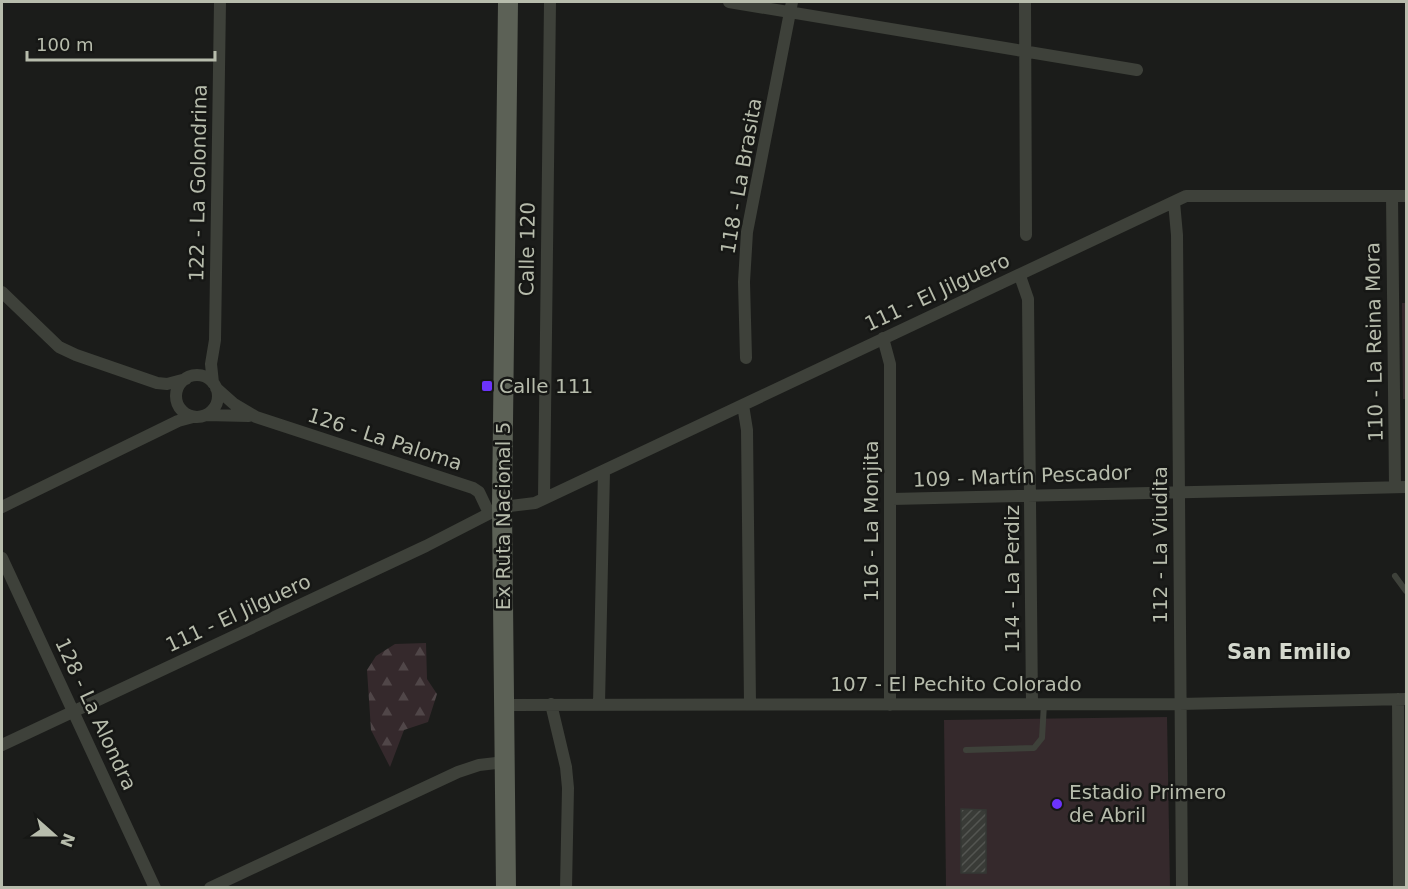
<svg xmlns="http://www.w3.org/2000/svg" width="1408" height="889" font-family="'DejaVu Sans',sans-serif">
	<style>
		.grass { fill: url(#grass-tufts) }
		.forest { fill: url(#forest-firs) }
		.garden { fill: #35292c }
		.building { fill: url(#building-hatch); stroke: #353834; stroke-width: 1.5 }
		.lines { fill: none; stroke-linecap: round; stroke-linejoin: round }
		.service { stroke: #3e413a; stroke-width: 6 }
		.minor { stroke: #3e413a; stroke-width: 12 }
		.primary { stroke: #5c6156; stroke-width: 20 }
		.poi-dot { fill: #6c33fb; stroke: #161715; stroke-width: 2 }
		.labels { text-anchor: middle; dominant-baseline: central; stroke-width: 5; stroke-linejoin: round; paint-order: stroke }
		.street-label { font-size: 20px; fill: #b7bcac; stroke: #161715 }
		.poi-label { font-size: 20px; fill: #b7bcac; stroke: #161715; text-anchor: start }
		.neighbourhood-label { font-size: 21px; font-weight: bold; fill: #d4d8cd; stroke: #161715 }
	</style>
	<defs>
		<pattern id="grass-tufts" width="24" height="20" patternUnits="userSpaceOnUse" patternTransform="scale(1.5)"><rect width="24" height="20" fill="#35292c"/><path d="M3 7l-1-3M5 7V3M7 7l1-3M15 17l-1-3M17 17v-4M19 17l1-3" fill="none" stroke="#504648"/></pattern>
		<pattern id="forest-firs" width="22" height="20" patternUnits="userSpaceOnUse" patternTransform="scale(1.5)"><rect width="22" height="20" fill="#35292c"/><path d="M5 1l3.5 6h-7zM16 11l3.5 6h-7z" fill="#504648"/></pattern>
		<pattern id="building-hatch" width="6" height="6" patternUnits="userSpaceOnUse" patternTransform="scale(1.5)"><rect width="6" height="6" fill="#393b37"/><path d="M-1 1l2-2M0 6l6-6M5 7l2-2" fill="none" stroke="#535551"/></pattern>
	</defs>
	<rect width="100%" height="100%" fill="#1b1c1a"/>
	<path class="grass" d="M1402 303H1406V399H1403Z"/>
	<path class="forest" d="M426 643 427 679 437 694 428 722 404 730 390 767 371 730 367 670 376 656 395 644Z"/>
	<path class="garden" d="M1167 717 1170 887H946L944 720Z"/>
	<path class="building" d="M961 809 986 810V873H961Z"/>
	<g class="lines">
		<path class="service" d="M1395 576 1406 591
			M966 750 1034 748 1042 738 1044 704"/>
		<path class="minor" d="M729 2 1137 70
			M1025 2 1026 235
			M1392 196 1395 487
			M1174 202 1177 235 1182 888
			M1020 276 1028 299 1032 703
			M2 292 59 347 76 355 157 383 167 384 186 379
			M883 338 890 364V705
			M746 358 744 282 747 232 792 2
			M176 396a21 21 0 1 1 42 0a21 21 0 1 1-42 0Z
			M213 383 211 364 215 340 220 2
			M216 388 234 404 256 417 473 488 479 492 489 513
			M743 405 747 430 750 704
			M206 415 249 416
			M544 498 550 2
			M892 499 1406 487
			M2 507 178 421 193 417
			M2 558 155 888
			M1398 699 1399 888
			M551 704 566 767 568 788 566 888
			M599 704 604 471
			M505 705 1179 704 1406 699
			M2 745 426 546 502 507 535 503 1186 196H1406
			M210 888 458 772 479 765 505 762"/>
		<path class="primary" d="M506 888 502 507 508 2"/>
	</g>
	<g class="poi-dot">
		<rect x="481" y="380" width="12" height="12" rx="3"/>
		<circle cx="1057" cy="804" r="6"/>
	</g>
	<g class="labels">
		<g class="street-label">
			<text transform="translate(741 176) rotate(-80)">118 - La Brasita</text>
			<text transform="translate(198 183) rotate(-89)">122 - La Golondrina</text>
			<text transform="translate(527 249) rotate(-89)">Calle 120</text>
			<text transform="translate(937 292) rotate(-25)">111 - El Jilguero</text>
			<text transform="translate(1374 342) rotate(-91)">110 - La Reina Mora</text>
			<text transform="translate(385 439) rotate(18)">126 - La Paloma</text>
			<text transform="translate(1022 476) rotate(-2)">109 - Martín Pescador</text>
			<text transform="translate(503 516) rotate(-90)">Ex Ruta Nacional 5</text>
			<text transform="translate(871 521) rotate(-90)">116 - La Monjita</text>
			<text transform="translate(1160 545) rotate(-90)">112 - La Viudita</text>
			<text transform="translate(1012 579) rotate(-90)">114 - La Perdiz</text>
			<text transform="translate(238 613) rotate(-25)">111 - El Jilguero</text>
			<text x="956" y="684">107 - El Pechito Colorado</text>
			<text transform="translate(96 714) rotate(65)">128 - La Alondra</text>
		</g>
		<g class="poi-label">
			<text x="499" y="386">Calle 111</text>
			<text x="1069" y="792">Estadio Primero<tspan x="1069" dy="23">de Abril</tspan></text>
		</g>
		<g class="neighbourhood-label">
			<text x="1289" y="652">San Emilio</text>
		</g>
	</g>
	<rect width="1408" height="889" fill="none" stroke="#b7bcac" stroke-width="6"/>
	<g transform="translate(54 835) rotate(111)" stroke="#161715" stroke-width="4.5" paint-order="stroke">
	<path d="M0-4.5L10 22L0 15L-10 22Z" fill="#b7bcac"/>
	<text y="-9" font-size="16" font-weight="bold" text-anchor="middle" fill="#b7bcac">N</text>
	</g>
	<path d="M27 51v9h188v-9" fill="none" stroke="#b7bcac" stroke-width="3"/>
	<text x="36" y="51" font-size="18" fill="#b7bcac" stroke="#161715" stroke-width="4.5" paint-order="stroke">100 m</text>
</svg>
